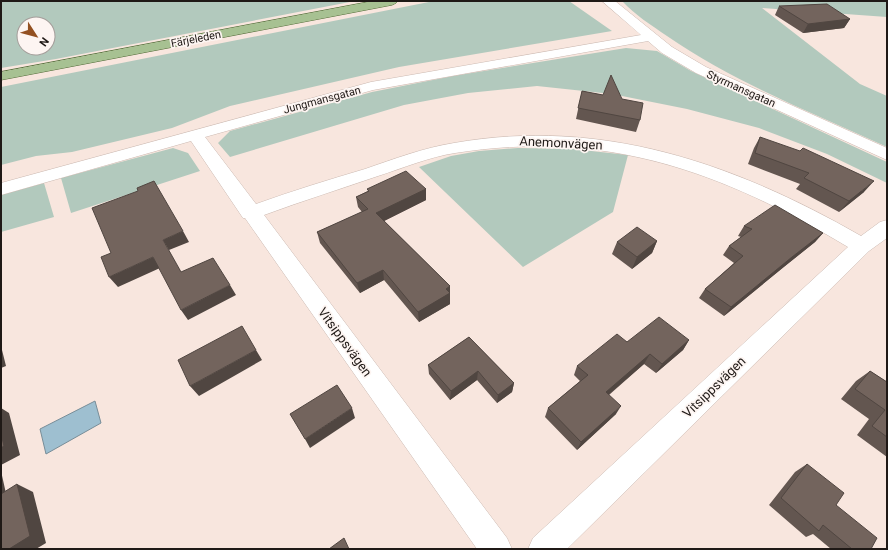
<svg xmlns="http://www.w3.org/2000/svg" width="888" height="550" font-family="Roboto,sans-serif">
	<style>
		.green { fill: #b2c9bd; fill-rule: evenodd }
		.water { fill: #9ebfd0; stroke: #788d98 }
		.lines { fill: none; stroke-linecap: round; stroke-linejoin: round }
		.minor-casing { stroke: #cbb9b1; stroke-width: 1 }
		.major-casing { stroke: #526b38; stroke-width: 1 }
		.minor { fill: #fff; fill-rule: evenodd }
		.major { fill: #a7c192; fill-rule: evenodd }
		.wall { fill: #635650 }
		.shaded-wall { fill: #504641 }
		.building { fill: #73645d; stroke: #504641 }
		.labels { text-anchor: middle; dominant-baseline: central; stroke-width: 3.5; stroke-linejoin: round; paint-order: stroke }
		.far-street-label { font-size: 11px; fill: #1f1916; stroke: #fdf5f2 }
		.street-label { font-size: 13px; fill: #1f1916; stroke: #fdf5f2 }
	</style>
	<rect width="100%" height="100%" fill="#f8e6de"/>
	<path class="green" d="M1 1H355L56 59 1 68ZM24 24H48V48H24Z
		M434 1H569L612 31 399 67 230 106 172 128 72 152 36 156 1 165V87Z
		M622 1H887V17L762 8 860 84 887 96V147C813 113 735 83 667 36 651 25 635 15 622 1Z
		M626 48 657 51 691 71 887 162V183L827 154 759 128 687 109 612 94 537 86 468 93 404 105 230 157 218 143 230 131 372 92 453 76Z
		M173 148 188 153 200 171 71 213 61 178Z
		M518 148 573 149 628 155 613 212 523 267 419 167 451 156 479 151Z
		M44 183 54 217 1 232V195Z"/>
	<path class="water" d="M95 401 101 423 46 454 40 429Z"/>
	<g class="lines">
		<g class="minor-casing">
			<path id="minor" d="M602 1H615L672 47 706 67 887 148V160L696 73 662 53 648 41 373 90 205 137 256 204C292 191 328 180 365 169 394 159 423 148 454 143 601 117 734 163 861 236L880 222 887 220V238L869 251 567 549H528L533 538 848 247C721 171 605 129 455 153 429 157 403 168 378 176 340 189 302 201 264 215L507 538 512 549H477L245 218H243L191 141 1 195V183L371 82 641 35Z"/>
		</g>
		<g class="major-casing">
			<path id="major" d="M373 1H398L396 3 392 5 1 80V72Z"/>
		</g>
		<use href="#minor" class="minor"/>
		<use href="#major" class="major"/>
	</g>
	<path class="wall" d="M779 6 850 19 844 28 803 33 775 15Z
		M582 91 622 99 640 120 636 132 576 119Z
		M760 137 864 192 839 212 796 189 800 184 748 164 754 148Z
		M367 189H426V200L384 221 450 286V304L419 322 384 280 360 293 320 243 317 232 362 212 358 207 356 197 368 191Z
		M744 226 823 233 815 242 785 266 724 316 699 298 705 289 734 263 723 255 729 246 741 237 738 236Z
		M657 241 652 253 632 269 612 254 617 242Z
		M469 337 514 383 512 392 497 403 477 380 450 400 429 374 428 365Z
		M689 340 683 350 656 373 644 364 609 395 616 414 577 450 545 417 548 408 580 381 574 375 577 366 627 342Z
		M870 371 887 382V457L857 435 869 419 841 399 856 381Z
		M807 464 836 505 871 549H831L813 534 806 537 769 505 795 472Z"/>
	<path class="shaded-wall" d="M850 19 844 28 803 33 808 24Z
		M874 181 864 192 839 212 849 201Z
		M426 189V200L378 224 376 213Z
		M183 231 189 242 169 250 188 283 163 240Z
		M823 233 815 242 785 266 724 316 731 307 792 257Z
		M657 241 652 253 632 269 637 257Z
		M153 257 160 268 118 287 109 277Z
		M383 270 384 280 360 293 357 283Z
		M230 285 236 295 188 320 181 310Z
		M450 286V304L419 322 418 312 446 289Z
		M689 340 683 350 656 373 662 364Z
		M1 346 6 366 1 368Z
		M256 350 262 360 199 396 190 386Z
		M650 354 644 364 601 401 606 392Z
		M478 371 477 380 450 400 451 391Z
		M514 383 512 392 497 403 498 395Z
		M621 406 616 414 577 450 581 442Z
		M1 408 9 413 20 455 1 465Z
		M352 408 355 418 310 448 305 439Z
		M1 471 9 507 1 504Z
		M17 484 33 492 46 543 36 549H9Z"/>
	<path class="building" d="M827 4 850 19 808 24 779 6Z
		M611 75 622 99 643 103 640 120 578 108 582 91 603 95Z
		M760 137 800 151 803 148 874 181 849 201 804 178 809 173 755 153Z
		M406 171 426 189 376 213 450 286 446 289 450 293 418 312 383 270 357 283 317 232 368 209 356 197 369 191 367 189Z
		M154 181 183 231 163 240 181 272 213 258 230 285 181 310 153 257 109 277 101 257 111 253 92 208 138 191 137 188Z
		M775 205 823 233 792 257 731 307 705 289 743 256 729 246 752 229 744 226Z
		M637 227 657 241 637 257 617 242Z
		M659 317 689 340 662 364 650 354 606 392 621 406 581 442 548 408 588 375 577 366 617 334 627 342Z
		M242 326 256 350 190 386 178 360Z
		M469 337 514 383 498 395 478 371 451 391 428 365Z
		M870 371 887 382V437L872 426 885 410 855 389Z
		M337 385 352 408 305 439 290 414Z
		M1 434 4 446 1 448Z
		M807 464 844 493 836 505 877 538 871 549H852L823 525 819 531 781 498Z
		M17 484 30 536 9 549H1V494Z
		M344 538 349 549H329Z"/>
	<g class="labels">
		<g class="far-street-label">
			<text transform="translate(196 39) rotate(-11)">Färjeleden</text>
			<text transform="translate(741 89) rotate(24)">Styrmansgatan</text>
			<text transform="translate(322 100) rotate(-15)">Jungmansgatan</text>
		</g>
		<g class="street-label">
			<text transform="translate(561 143) rotate(3)">Anemonvägen</text>
			<text transform="translate(345 342) rotate(54)">Vitsippsvägen</text>
			<text transform="translate(714 387) rotate(-44)">Vitsippsvägen</text>
		</g>
	</g>
	<rect width="888" height="550" fill="none" stroke="#1f1916" stroke-width="4"/>
	<g transform="translate(36 36) rotate(126)"><circle r="19" fill="#fdf5f2" stroke="#a49d9a"/>
	<path d="M0-3L7 15L0 10L-7 15Z" fill="#935021"/>
	<text y="-6" font-size="11" font-weight="bold" text-anchor="middle" fill="#1f1916">N</text>
	</g>
</svg>
